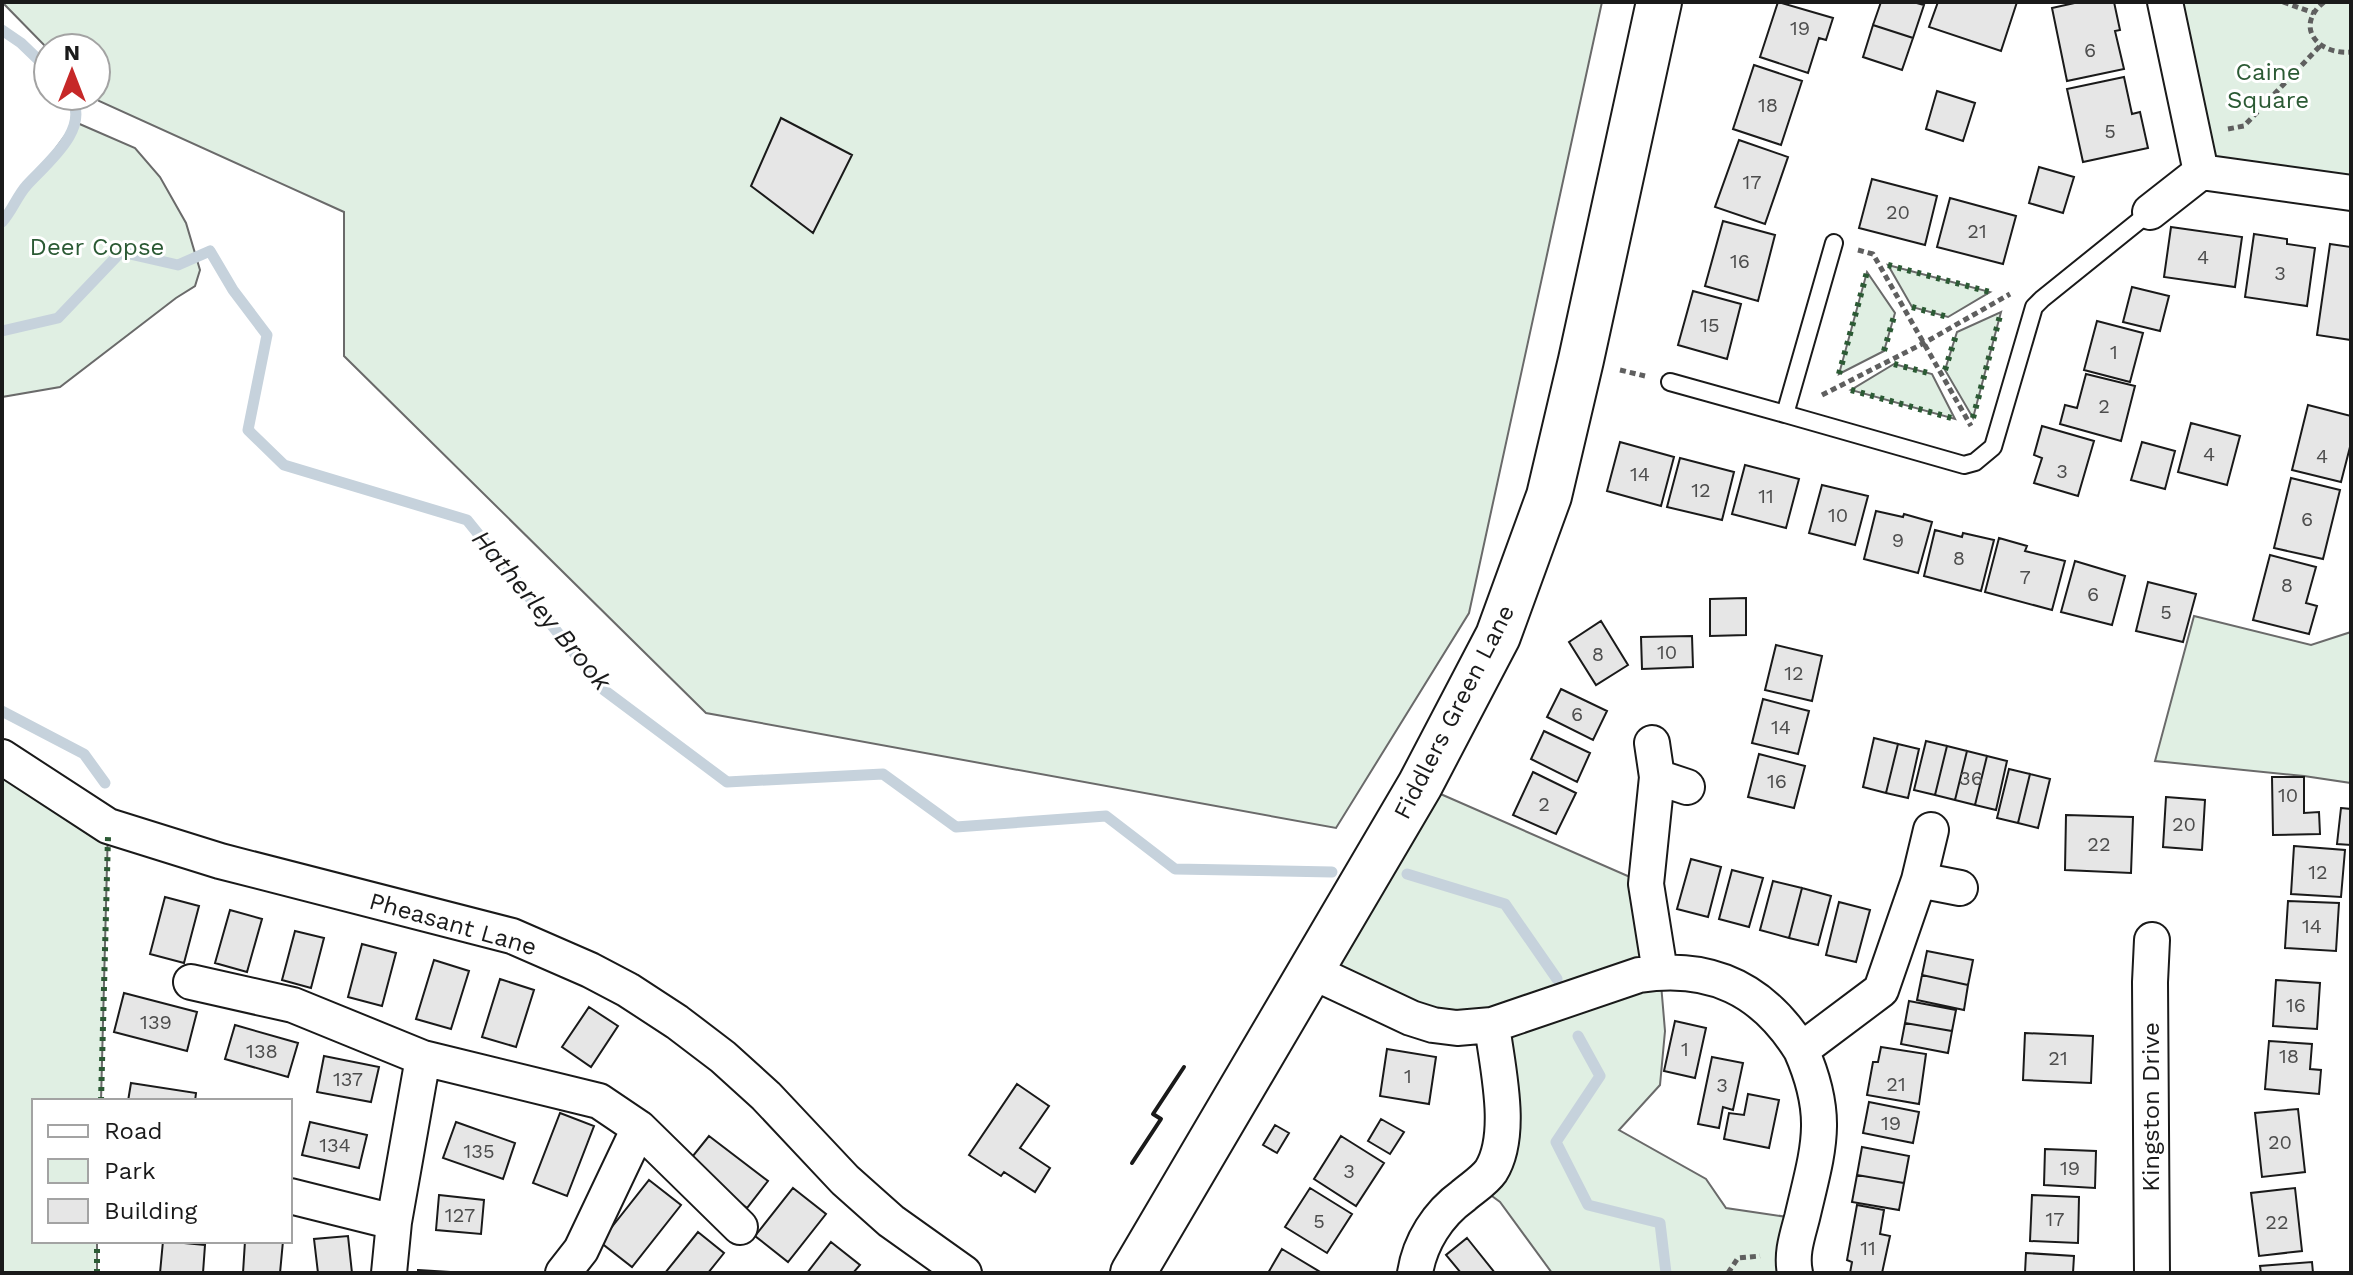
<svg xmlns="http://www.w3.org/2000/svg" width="2353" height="1275" font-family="'Work Sans',sans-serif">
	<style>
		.green { fill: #e0efe3; stroke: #6a6a6a; stroke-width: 2 }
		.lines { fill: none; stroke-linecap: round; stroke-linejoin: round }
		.stream { stroke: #c6d2dc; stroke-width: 11 }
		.building { fill: #e6e6e6; stroke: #1a1a1a; stroke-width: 2 }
		.lane-casing { stroke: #1a1a1a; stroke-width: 20 }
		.street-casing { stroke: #1a1a1a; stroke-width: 38 }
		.secondary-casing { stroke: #1a1a1a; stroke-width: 48 }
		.path { stroke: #5f5f5f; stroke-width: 5; stroke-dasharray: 6 4; stroke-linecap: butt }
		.lane { stroke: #fff; stroke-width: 16 }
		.street { stroke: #fff; stroke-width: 34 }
		.secondary { stroke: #fff; stroke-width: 44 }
		.hedge { stroke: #2b5a34; stroke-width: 6; stroke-dasharray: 4 6; stroke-linecap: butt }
		.wall { stroke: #1a1a1a; stroke-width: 4 }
		.labels { text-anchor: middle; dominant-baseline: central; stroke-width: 6; stroke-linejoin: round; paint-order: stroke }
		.number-label { font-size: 20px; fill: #4d4d4d }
		.park-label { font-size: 24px; fill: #2b5a34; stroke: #fff }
		.street-label { font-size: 24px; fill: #1a1a1a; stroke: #fff }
		.water-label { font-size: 26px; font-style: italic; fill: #1a1a1a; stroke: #fff }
	</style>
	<rect width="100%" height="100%" fill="#fff"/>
	<path class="green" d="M2 2H1602L1469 613 1336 828 706 713 344 356V212L99 101 94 96H96V48L48 49Z
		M2165 2H2351V193L2201 172Z
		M75 122 135 148 160 177 186 223 200 270 195 286 176 298 60 387 2 397V222Z
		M1888 265 1990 292 1948 317 1912 307Z
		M1867 272 1895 313 1884 351 1839 374Z
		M2001 312 1973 418 1945 370 1957 332Z
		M1894 364 1932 374 1955 419 1851 390Z
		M2194 616 2311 645 2351 632V783L2304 776 2155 761Z
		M2 757 108 826 101 1101H34V1241H97V1273H2Z
		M1420 785 1646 884 1660 972 1665 1031 1660 1085 1619 1130 1706 1179 1726 1208 1801 1219 1795 1273H1552L1500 1202 1477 1185 1489 1174 1492 1025 1311 971Z"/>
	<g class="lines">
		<path class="stream" d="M2 30 21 43 48 69
			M2 222C12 211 17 196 27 185 47 163 92 128 70 96
			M2 331 58 318 121 252 178 265 210 251 233 290 267 335 248 430 284 465 467 520 604 690 727 782 883 774 956 827 1106 816 1175 869 1332 872
			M2 711 84 754 105 783
			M1407 874 1505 904 1557 979
			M1578 1036 1600 1076 1556 1142 1588 1205 1660 1223 1666 1273"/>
	</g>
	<path class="building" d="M1778 2 1833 18 1826 40 1819 38 1808 73 1760 57Z
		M1881 2H1913L1924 5 1913 38 1873 25Z
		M1938 2H2017L2001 51 1929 27Z
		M2079 2H2114L2120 30 2115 31 2124 69 2067 81 2052 8Z
		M1873 25 1913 38 1902 70 1863 57Z
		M1754 65 1802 81 1781 145 1733 129Z
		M2124 77 2132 114 2140 112 2148 148 2083 162 2067 89Z
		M1937 91 1975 103 1963 141 1926 129Z
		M781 118 852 155 813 233 751 186Z
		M1739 140 1788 157 1765 224 1715 207Z
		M2039 167 2074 177 2063 213 2029 203Z
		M1872 179 1937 196 1925 245 1859 228Z
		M1950 198 2016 216 2003 264 1937 247Z
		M1723 221 1775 235 1758 301 1705 286Z
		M2171 227 2242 237 2235 287 2164 277Z
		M2254 234 2287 239V244L2315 248 2307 306 2245 297Z
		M2330 244 2351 247V340L2317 335Z
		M2132 287 2169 296 2160 331 2123 322Z
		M1693 291 1741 304 1727 359 1678 345Z
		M2097 321 2143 333 2130 382 2084 370Z
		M2086 374 2135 386 2121 441 2060 424 2065 405 2077 408Z
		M2308 405 2351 416V443L2341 482 2292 470Z
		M2191 423 2240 436 2227 485 2178 472Z
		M2042 426 2094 441 2078 496 2034 483 2042 458 2034 455Z
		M1620 442 1674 457 1661 506 1607 491Z
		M2142 442 2175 451 2165 489 2131 480Z
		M1680 458 1734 472 1722 520 1667 507Z
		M1745 465 1799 479 1786 528 1732 514Z
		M2291 478 2340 490 2323 559 2274 548Z
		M1822 485 1868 496 1855 545 1809 533Z
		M1876 511 1903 517 1904 514 1932 522 1918 573 1864 559Z
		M1935 530 1962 537 1963 533 1994 540 1981 591 1924 576Z
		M1999 538 2027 546 2025 551 2065 561 2052 610 1985 592Z
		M2270 555 2316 567 2306 603 2317 606 2309 634 2253 620Z
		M2075 561 2125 576 2112 625 2061 612Z
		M2148 582 2196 594 2183 642 2136 631Z
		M1746 598V635L1710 636V599Z
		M1601 621 1628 665 1596 685 1569 642Z
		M1692 636 1693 667 1642 669 1641 637Z
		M1776 645 1822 656 1812 701 1765 690Z
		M1561 689 1607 711 1593 740 1547 717Z
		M1763 699 1809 711 1798 754 1752 743Z
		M1544 731 1590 753 1577 782 1531 759Z
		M1874 738 1898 744 1886 793 1863 787Z
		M1926 741 1947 746 1935 795 1914 790Z
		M1898 744 1919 749 1908 798 1886 793Z
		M1947 746 1967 751 1955 800 1935 795Z
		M1967 751 1987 756 1975 805 1955 800Z
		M1759 754 1805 766 1794 808 1748 797Z
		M1987 756 2007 761 1996 810 1975 805Z
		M2009 769 2030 774 2018 823 1997 818Z
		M1533 772 1576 793 1556 834 1513 815Z
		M2030 774 2050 779 2038 828 2018 823Z
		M2272 777H2304V813L2319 812 2320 834 2273 835Z
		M2166 797 2205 800 2202 850 2163 847Z
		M2341 808 2351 809V845L2337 844Z
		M2066 815 2133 817 2131 873 2065 870Z
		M2294 846 2345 850 2341 897 2291 894Z
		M1691 859 1721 867 1708 917 1677 909Z
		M1732 870 1763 878 1749 927 1719 919Z
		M1773 881 1802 888 1789 938 1760 930Z
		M1802 888 1831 896 1818 945 1789 938Z
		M165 897 199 906 184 963 150 954Z
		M2288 901 2339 903 2336 951 2285 948Z
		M1839 902 1870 910 1856 962 1826 955Z
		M230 910 262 919 247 972 215 963Z
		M295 931 324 938 311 988 282 980Z
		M362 944 396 953 382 1006 348 997Z
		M1927 951 1973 960 1968 985 1922 975Z
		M434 960 469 971 451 1029 416 1019Z
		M1922 975 1968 985 1964 1010 1917 1000Z
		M500 979 534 990 516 1047 482 1037Z
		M2276 980 2320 983 2317 1029 2273 1026Z
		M124 993 197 1012 187 1051 114 1032Z
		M1909 1001 1956 1010 1952 1031 1905 1023Z
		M589 1007 618 1026 591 1067 562 1047Z
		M1675 1021 1706 1028 1695 1078 1664 1071Z
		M1905 1023 1952 1031 1948 1053 1901 1044Z
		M235 1025 298 1043 288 1077 225 1059Z
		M2025 1033 2093 1036 2091 1083 2023 1080Z
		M2269 1041 2312 1044 2310 1069 2321 1070 2319 1094 2265 1089Z
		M1881 1047 1926 1054 1919 1104 1867 1095 1873 1062H1878Z
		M1387 1049 1436 1057 1429 1104 1380 1096Z
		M324 1056 379 1067 371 1102 317 1092Z
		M1712 1057 1743 1063 1733 1110 1723 1107 1719 1128 1698 1124Z
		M131 1083 196 1093 195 1101H128Z
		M1017 1084 1049 1106 1020 1148 1050 1168 1035 1192 1004 1172 1001 1176 969 1155Z
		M1748 1094 1779 1100 1769 1148 1724 1139 1729 1113 1744 1115Z
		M1869 1102 1919 1112 1913 1143 1863 1133Z
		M2298 1109 2305 1172 2262 1177 2255 1113Z
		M560 1113 594 1126 567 1196 533 1183Z
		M1381 1119 1404 1132 1390 1154 1368 1141Z
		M310 1122 367 1135 359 1168 302 1155Z
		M456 1122 515 1143 503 1179 443 1158Z
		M1275 1125 1289 1133 1277 1153 1263 1145Z
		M709 1136 768 1181 747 1208 688 1162Z
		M1341 1136 1384 1163 1356 1206 1314 1179Z
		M1862 1147 1909 1156 1904 1183 1857 1175Z
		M2045 1149 2096 1151 2095 1188 2044 1185Z
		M1857 1175 1904 1183 1899 1210 1852 1202Z
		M649 1180 681 1205 632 1267 600 1242Z
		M793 1188 826 1214 788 1262 755 1236Z
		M1310 1188 1352 1214 1327 1253 1285 1227Z
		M2295 1188 2302 1251 2259 1256 2251 1193Z
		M439 1195 484 1200 481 1234 436 1230Z
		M2032 1195 2079 1197 2078 1243 2030 1241Z
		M1857 1205 1884 1210 1880 1234 1890 1236 1882 1273H1850L1852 1262 1847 1260Z
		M698 1232 724 1253 708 1273H665Z
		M348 1236 352 1273H318L314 1239Z
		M1467 1238 1495 1273H1461L1446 1255Z
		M163 1241 205 1245 203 1273H160Z
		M245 1241H283L280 1273H243Z
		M831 1242 860 1265 853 1273H807Z
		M1282 1249 1322 1273H1268Z
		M2026 1253 2074 1256 2073 1273H2025Z
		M2312 1262 2313 1273H2261L2260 1266Z
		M418 1270 467 1273H418Z"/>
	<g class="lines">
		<g class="lane-casing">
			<path id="lane" d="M1834 243 1785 414 1964 465 1975 462 1993 447 2034 307 2042 299 2150 212
				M1670 382 1785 414"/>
		</g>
		<g class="street-casing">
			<path id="street" d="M2165 2 2201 172 2351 193
				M2150 212 2201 172
				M1652 743 1657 777 1646 884 1660 972
				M2 757 108 826 220 861 512 936 590 970 628 990 677 1022 723 1057 766 1096 845 1180 891 1221 964 1273
				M1657 777 1687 787
				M1919 880 1960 888
				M1311 971 1411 1018 1433 1025 1457 1028 1492 1025 1639 975C1711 964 1763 989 1801 1050L1881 990 1919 880 1931 830
				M191 982 293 1005 423 1058 599 1101 639 1128 581 1250 563 1273
				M639 1128 740 1227
				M290 1196 394 1222
				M389 1273 394 1222 423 1058
				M1415 1273C1420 1242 1438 1214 1463 1196 1472 1188 1484 1181 1491 1171 1514 1134 1497 1066 1492 1025
				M1795 1273C1791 1254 1797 1237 1802 1218 1818 1149 1831 1118 1801 1050
				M2152 1273 2150 982 2152 940"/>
		</g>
		<g class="secondary-casing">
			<path id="secondary" d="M1133 1273 1420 785 1498 636 1549 496 1581 360 1659 2"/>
		</g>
		<path class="path" d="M2283 2 2314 13
			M2324 2C2294 26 2317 55 2351 52
			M2228 129 2244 126 2320 46
			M1858 250 1873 254 1971 426
			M1620 370 1645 376
			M1822 395 1924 343 2010 294
			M1728 1273 1738 1258 1760 1256"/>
		<use href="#lane" class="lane"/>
		<use href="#street" class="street"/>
		<use href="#secondary" class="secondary"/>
		<path class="hedge" d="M1888 265 1990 292
			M1912 307 1948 317
			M1884 351 1895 313
			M1894 364 1932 374
			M1945 370 1957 332
			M1839 374 1867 272
			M1851 390 1955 419
			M1973 418 2001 312
			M101 1101 108 837
			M97 1273V1241"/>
		<path class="wall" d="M1132 1163 1161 1119 1153 1114 1184 1067"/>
	</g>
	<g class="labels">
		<g class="number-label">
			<text x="1800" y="28">19</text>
			<text x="2090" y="50">6</text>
			<text x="1768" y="105">18</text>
			<text x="2110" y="131">5</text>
			<text x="1752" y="182">17</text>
			<text x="1898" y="212">20</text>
			<text x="1977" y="231">21</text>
			<text x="2203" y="257">4</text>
			<text x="1740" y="261">16</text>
			<text x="2280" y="273">3</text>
			<text x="1710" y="325">15</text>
			<text x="2114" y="352">1</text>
			<text x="2104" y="406">2</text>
			<text x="2209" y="454">4</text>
			<text x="2322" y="456">4</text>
			<text x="2062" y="471">3</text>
			<text x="1640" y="474">14</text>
			<text x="1701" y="490">12</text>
			<text x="1766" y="496">11</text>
			<text x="1838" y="515">10</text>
			<text x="2307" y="519">6</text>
			<text x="1898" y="540">9</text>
			<text x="1959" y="558">8</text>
			<text x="2025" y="577">7</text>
			<text x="2287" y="585">8</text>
			<text x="2093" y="594">6</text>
			<text x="2166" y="612">5</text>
			<text x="1667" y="652">10</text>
			<text x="1598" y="654">8</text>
			<text x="1794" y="673">12</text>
			<text x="1577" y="714">6</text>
			<text x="1781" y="727">14</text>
			<text x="1971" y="778">36</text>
			<text x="1777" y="781">16</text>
			<text x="2288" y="795">10</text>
			<text x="1544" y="804">2</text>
			<text x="2184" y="824">20</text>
			<text x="2099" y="844">22</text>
			<text x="2318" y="872">12</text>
			<text x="2312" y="926">14</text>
			<text x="2296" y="1005">16</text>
			<text x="156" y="1022">139</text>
			<text x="1685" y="1049">1</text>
			<text x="262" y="1051">138</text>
			<text x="2289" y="1056">18</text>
			<text x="2058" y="1058">21</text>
			<text x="1408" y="1076">1</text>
			<text x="348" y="1079">137</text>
			<text x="1896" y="1084">21</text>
			<text x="1722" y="1085">3</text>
			<text x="1891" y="1123">19</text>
			<text x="2280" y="1142">20</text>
			<text x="335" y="1145">134</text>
			<text x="479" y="1151">135</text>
			<text x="2070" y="1168">19</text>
			<text x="1349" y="1171">3</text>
			<text x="460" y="1215">127</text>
			<text x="2055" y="1219">17</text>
			<text x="1319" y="1221">5</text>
			<text x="2277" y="1222">22</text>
			<text x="1868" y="1248">11</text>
		</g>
		<g class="park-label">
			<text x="2268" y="72">Caine<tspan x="2268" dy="28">Square</tspan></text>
			<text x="97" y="247">Deer Copse</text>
		</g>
		<g class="street-label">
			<text transform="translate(1454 712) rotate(-63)">Fiddlers Green Lane</text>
			<text transform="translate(453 924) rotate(16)">Pheasant Lane</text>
			<text transform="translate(2151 1107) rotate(-90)">Kingston Drive</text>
		</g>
		<g class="water-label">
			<text transform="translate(542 610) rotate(50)">Hatherley Brook</text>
		</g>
	</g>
	<rect width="2353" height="1275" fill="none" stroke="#1a1a1a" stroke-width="8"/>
	<rect x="32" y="1099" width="260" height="144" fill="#ffffff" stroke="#a3a3a3" stroke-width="2"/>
	<rect x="48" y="1125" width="40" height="12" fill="#ffffff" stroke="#a3a3a3" stroke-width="2"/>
	<text x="104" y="1139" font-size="24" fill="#1a1a1a">Road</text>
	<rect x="48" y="1159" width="40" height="24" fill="#e0efe3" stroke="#a3a3a3" stroke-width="2"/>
	<text x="104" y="1179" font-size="24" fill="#1a1a1a">Park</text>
	<rect x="48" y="1199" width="40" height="24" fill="#e6e6e6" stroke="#a3a3a3" stroke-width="2"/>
	<text x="104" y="1219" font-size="24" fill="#1a1a1a">Building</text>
	<g transform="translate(72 72)"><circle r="38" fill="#ffffff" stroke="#a3a3a3" stroke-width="2"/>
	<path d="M0-6L14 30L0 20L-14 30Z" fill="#c62828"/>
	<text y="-12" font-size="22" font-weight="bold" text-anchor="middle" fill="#1a1a1a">N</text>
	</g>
</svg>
